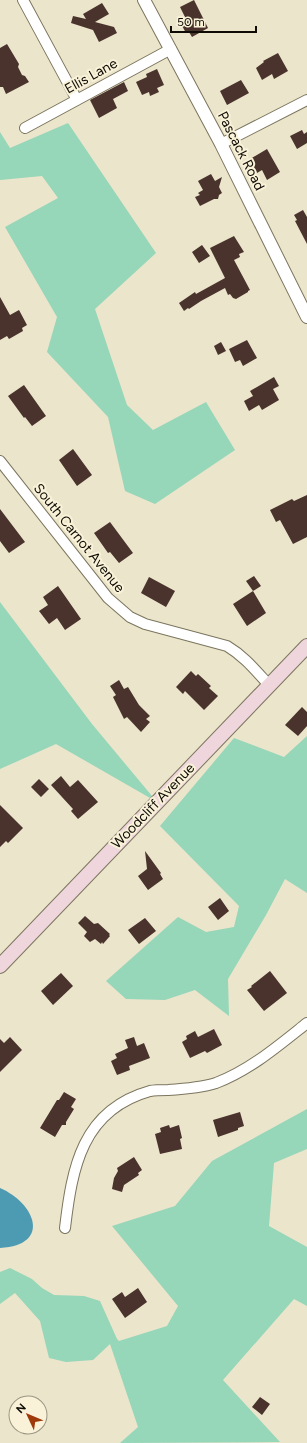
<svg xmlns="http://www.w3.org/2000/svg" width="307" height="1443" font-family="Figtree,sans-serif">
	<style>
		.green { fill: #96d6b9 }
		.water { fill: #4d9bb3 }
		.building { fill: #49332c }
		.lines { fill: none; stroke-linecap: round; stroke-linejoin: round }
		.minor-casing { stroke: #7b755e; stroke-width: 12 }
		.tertiary-casing { stroke: #7b755e; stroke-width: 14 }
		.secondary-casing { stroke: #7b755e; stroke-width: 16 }
		.minor { stroke: #fff; stroke-width: 10 }
		.tertiary { stroke: #fff; stroke-width: 12 }
		.secondary { stroke: #eed6dc; stroke-width: 14 }
		.labels { text-anchor: middle; dominant-baseline: central; stroke-width: 4; stroke-linejoin: round; paint-order: stroke }
		.street-label { font-size: 14px; fill: #0e0b04; stroke: #f9f2d8 }
	</style>
	<rect width="100%" height="100%" fill="#ebe5cb"/>
	<path class="green" d="M68 123 156 253 95 309 127 405 153 430 206 402 235 450 155 504 125 491 108 417 47 352 57 317 5 227 58 198 42 176 0 180V132L10 148Z
		M0 602 92 724 157 802 56 744 0 769Z
		M307 736V893L285 879 266 915 228 979 229 1016 195 990 165 1000 126 999 106 981 178 917 206 932 234 927 239 906 160 826 234 738 284 757Z
		M307 1109V1149L274 1163 269 1226 307 1247V1306L294 1299 223 1380 280 1442 120 1443 138 1427 110 1344 93 1360 66 1362 49 1358 40 1321 15 1293 0 1304V1272L10 1268 32 1279 42 1288 54 1295 84 1296 100 1301 117 1339 119 1341 167 1326 178 1306 112 1226 175 1206 212 1161Z"/>
	<path class="water" d="M0 1188C35 1203 52 1245 0 1248Z"/>
	<path class="building" d="M194 0 208 28 192 37 189 32 186 33 180 22 186 19 180 7Z
		M102 3 109 14 95 22 114 27 117 33 99 42 93 30 71 23 73 16 86 19 83 14Z
		M7 44 19 64 18 67 22 75 25 76 29 82 6 94 3 87H0V48Z
		M278 53 288 71 274 79 272 74 262 80 256 68 264 62 263 61Z
		M157 69 164 85 157 88 159 92 150 96 149 92 142 95 136 82 147 77 146 74Z
		M241 80 249 93 227 105 220 91Z
		M124 82 128 91 113 99 117 108 99 118 90 100Z
		M302 130 304 134 307 132V143L297 149 290 136Z
		M267 149 280 172 267 180 262 170 257 173 250 159Z
		M211 174 215 181 222 177 219 187 222 193 219 195 218 199H214L200 206 195 197 200 195 198 193 203 190 198 181Z
		M303 210 307 217V244L295 221 297 220 294 215Z
		M234 236 244 252 239 254 240 257 234 260 250 290 248 291V292L236 299 233 298 230 294 228 295 225 288 201 301 189 309 188 308 184 311 179 303 195 292 196 294 225 278 210 248Z
		M202 245 210 256 199 263 192 252Z
		M0 297 10 315 19 310 27 325 22 328 23 331 9 339 7 336 0 340Z
		M247 340 257 358 243 366 240 360 235 362 229 349Z
		M221 342 226 351 218 355 214 346Z
		M274 377 279 386 273 389 279 400 262 410 259 405 249 411 244 401 253 396 250 391Z
		M24 385 46 416 32 426 25 417 24 418 8 396Z
		M73 449 92 475 77 486 59 460Z
		M307 495V537L293 544 280 520 276 522 270 510 292 499 294 501Z
		M0 509 25 542 9 553 0 541Z
		M110 522 133 553 119 563 110 552 108 553 94 533Z
		M254 576 261 586 253 591 246 581Z
		M149 577 175 591 166 607 141 593Z
		M58 586 81 619 65 630 57 618 49 624 39 611 48 605 43 597Z
		M253 591 266 613 247 626 233 604Z
		M191 671 196 676 198 674 211 686 209 688 218 696 204 710 185 691 183 694 176 687Z
		M119 680 124 689 128 687 139 705 150 716 146 719 150 722 141 732 127 717 124 719 113 697 116 695 110 686Z
		M302 707 307 712V726L298 736 285 725Z
		M61 776 70 787 78 780 98 802 78 819 71 811 73 809 51 785Z
		M39 779 49 789 41 797 31 787Z
		M0 805 23 828 8 843 6 841 0 847Z
		M145 851 161 873 160 874 163 879 148 890 138 876 147 869Z
		M220 898 229 911 218 920 208 907Z
		M85 916 94 924 98 923 110 934 109 935 110 936 103 944 102 942 101 944 95 939 90 942 84 936 87 932 78 923Z
		M145 918 156 931 139 944 128 930Z
		M270 971 287 993 264 1011 247 990 252 987 251 986Z
		M61 973 73 986 53 1005 41 991Z
		M214 1029 222 1045 207 1053 205 1051 190 1058 182 1042 187 1039 186 1036 195 1031 198 1037Z
		M10 1037 22 1050 0 1072V1039L4 1043Z
		M134 1037 137 1046 144 1043 150 1058 129 1066 130 1070 117 1075 111 1061 117 1058 115 1054 128 1048 125 1040Z
		M64 1092 76 1099 71 1107 74 1109 66 1122V1125H62L55 1137 40 1128 57 1100H59Z
		M240 1112 244 1126 238 1128V1130L218 1137 213 1120Z
		M169 1125 170 1128 179 1125 182 1138 180 1139 182 1149 160 1154 155 1134 161 1132 160 1128Z
		M134 1157 142 1170 138 1173 139 1175 124 1185 122 1192 112 1189 114 1178 118 1171 117 1168Z
		M138 1288 147 1302 125 1318 112 1299 122 1292 125 1297Z
		M260 1397 270 1404 262 1415 252 1407Z"/>
	<g class="lines">
		<g class="minor-casing">
			<path id="minor" d="M23 0 77 100
				M25 128 171 49
				M221 144 307 100
				M0 461 108 598 130 617 145 624 227 646C244 656 256 671 269 685
				M65 1228C72 1168 82 1110 150 1091 155 1090 162 1090 168 1090 184 1089 200 1088 216 1083 250 1070 278 1046 307 1023"/>
		</g>
		<g class="tertiary-casing">
			<path id="tertiary" d="M144 0 221 144 307 317"/>
		</g>
		<g class="secondary-casing">
			<path id="secondary" d="M0 966 307 646"/>
		</g>
		<use href="#minor" class="minor"/>
		<use href="#tertiary" class="tertiary"/>
		<use href="#secondary" class="secondary"/>
	</g>
	<g class="labels">
		<g class="street-label">
			<text transform="translate(91 76) rotate(-29)">Ellis Lane</text>
			<text transform="translate(241 151) rotate(63)">Pascack Road</text>
			<text transform="translate(79 538) rotate(51)">South Carnot Avenue</text>
			<text transform="translate(153 806) rotate(-46)">Woodcliff Avenue</text>
		</g>
	</g>
	<g transform="translate(28 1415) rotate(314)"><circle r="19" fill="#f9f2d8" stroke="#9b9683"/>
	<path d="M0-3L7 15L0 10L-7 15Z" fill="#9e390a"/>
	<text y="-6" font-size="11" font-weight="bold" text-anchor="middle" fill="#0e0b04">N</text>
	</g>
	<path d="M171 26v6h85v-6" fill="none" stroke="#0e0b04" stroke-width="2"/>
	<text x="177" y="26" font-size="12" fill="#0e0b04" stroke="#f9f2d8" stroke-width="3" paint-order="stroke">50 m</text>
</svg>
